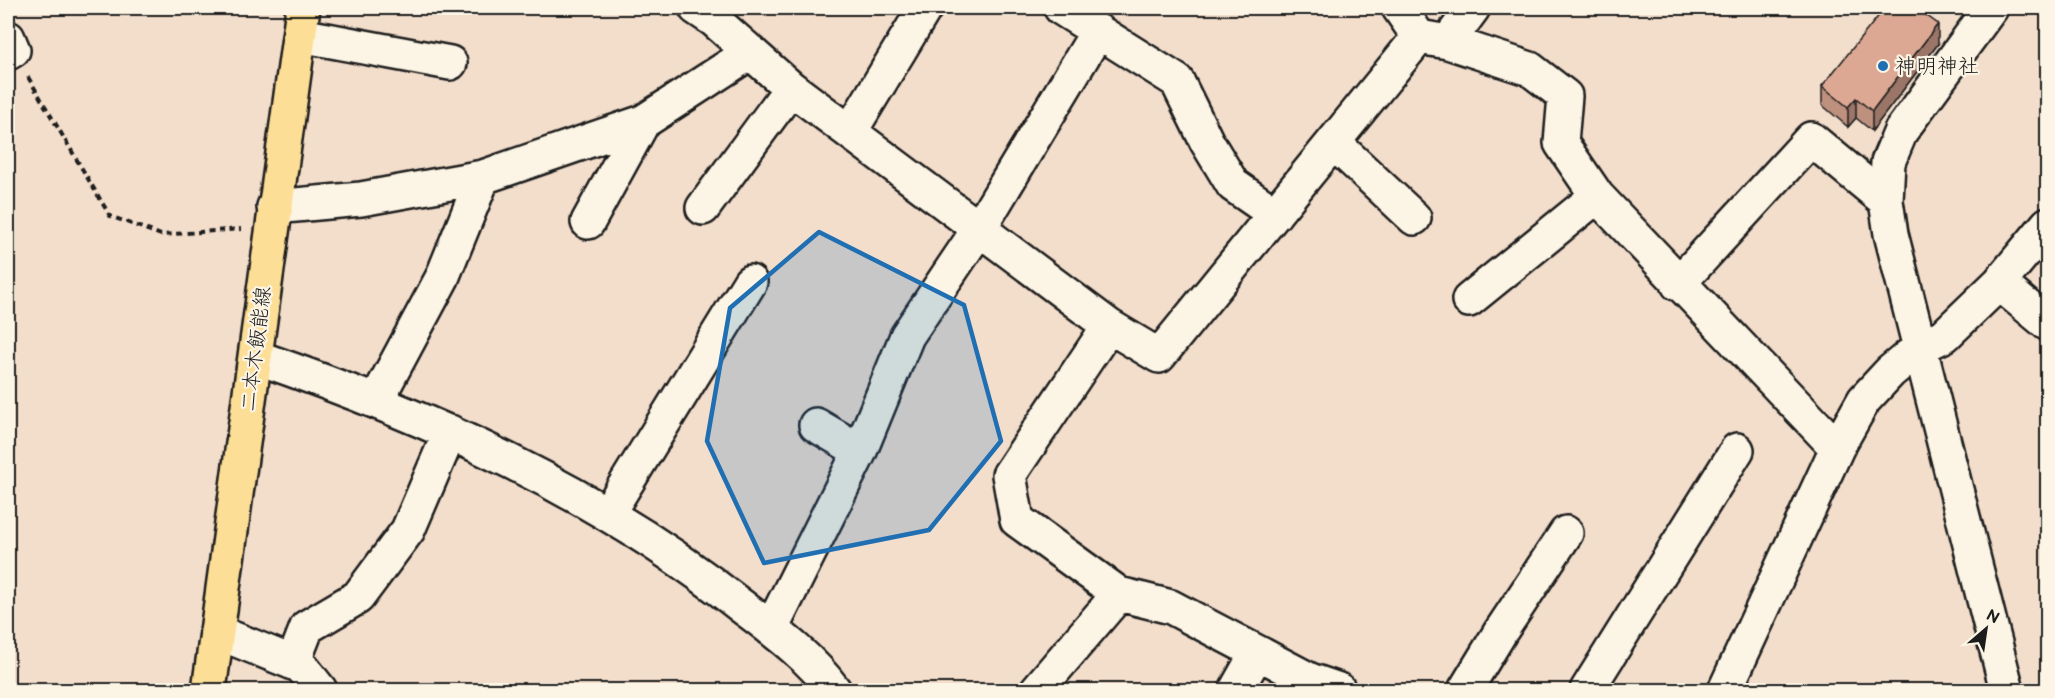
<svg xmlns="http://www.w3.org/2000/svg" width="2055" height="698" font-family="'Balsamiq Sans','Klee One',sans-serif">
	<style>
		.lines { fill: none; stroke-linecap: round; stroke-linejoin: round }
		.minor-casing { stroke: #1c1c1c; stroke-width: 38 }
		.major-casing { stroke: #1c1c1c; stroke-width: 38 }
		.path { stroke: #1c1c1c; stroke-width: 4; stroke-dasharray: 6 4.5; stroke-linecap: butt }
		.minor { stroke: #fcf5e5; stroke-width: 33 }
		.major { stroke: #fdde96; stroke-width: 33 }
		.wall { fill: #be907e; stroke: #1c1c1c; stroke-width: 1.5 }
		.shaded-wall { fill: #9b7667; stroke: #1c1c1c; stroke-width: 1.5 }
		.building { fill: #dda893; stroke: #1c1c1c; stroke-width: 1.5 }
		.marked { fill: #1f6fb2; fill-opacity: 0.2; stroke: #1f6fb2; stroke-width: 4.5; stroke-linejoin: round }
		.poi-dot { fill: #1f6fb2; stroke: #fcf5e5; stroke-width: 2 }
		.labels { text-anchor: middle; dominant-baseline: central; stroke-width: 4.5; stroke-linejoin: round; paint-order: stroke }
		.poi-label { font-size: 21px; fill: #1c1c1c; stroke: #fcf5e5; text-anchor: start }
		.street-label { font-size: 21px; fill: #1c1c1c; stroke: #fcf5e5 }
	</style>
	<rect width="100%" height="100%" fill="#f3decc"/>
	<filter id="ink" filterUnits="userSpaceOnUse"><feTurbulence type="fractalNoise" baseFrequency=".0167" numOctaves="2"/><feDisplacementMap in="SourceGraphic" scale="12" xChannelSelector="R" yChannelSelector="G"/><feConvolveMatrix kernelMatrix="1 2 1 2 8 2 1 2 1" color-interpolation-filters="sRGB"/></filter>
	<g filter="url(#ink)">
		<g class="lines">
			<g class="minor-casing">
				<path id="minor" d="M696 8 714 20 791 88 1109 326 1159 356 1419 37 1399 8
					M1061 8 1177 81 1207 142 1233 185 1275 214
					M1991 8 1901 131 1888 162 1886 201 1891 234 2007 690
					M300 35 450 63
					M1419 37 1448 42 1530 69 1565 96 1561 143 1597 196 1837 448
					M8 38 13 50 8 53
					M1448 42 1473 8
					M850 132 925 8
					M1334 143 1414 218
					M274 207 361 199 483 177 643 122 751 52
					M703 208 791 88
					M588 222 643 122
					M1999 283 2048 324
					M1678 284 1811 139 1886 201
					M1469 300 1597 196
					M1109 326 1009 475 1017 520 1119 594 1171 607 1310 680 1339 690
					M256 357C429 417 596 491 740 605 774 631 809 656 834 690
					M376 401 442 278 483 177
					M816 425 860 451
					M608 513 750 282
					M771 629 860 451 907 336 979 229 1098 31
					M217 632 301 666 320 690
					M293 663 307 627 358 597 408 530 450 432
					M1037 690 1119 594
					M1236 690 1257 653
					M1465 690 1501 631 1566 533
					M1587 690 1737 450
					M1725 690 1837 448 1864 400 1890 372 1920 347 1945 335 1999 283 2048 224"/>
			</g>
			<g class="major-casing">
				<path id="major" d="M209 690 303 8"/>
			</g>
			<path class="path" d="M28 77 110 216 161 235 241 229"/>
			<use href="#minor" class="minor"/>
			<use href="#major" class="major"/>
		</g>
		<path class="wall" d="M1938 44 1872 131 1856 118 1848 127 1822 105V86Z"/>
		<path class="shaded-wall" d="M1938 24V44L1872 131V111Z
			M1856 98V118L1848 127V107Z"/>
		<path class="building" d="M1885 8H1916L1938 24 1872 111 1856 98 1848 107 1822 86Z"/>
	</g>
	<path class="marked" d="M819 232 964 305 1001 441 929 530 764 563 707 441 730 308Z"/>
	<circle class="poi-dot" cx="1883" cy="66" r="6"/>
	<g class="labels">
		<g class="poi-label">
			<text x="1895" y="66">神明神社</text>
		</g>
		<g class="street-label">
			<text transform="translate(256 349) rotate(-83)">二本木飯能線</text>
		</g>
	</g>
	<rect width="2055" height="698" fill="none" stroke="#fcf5e5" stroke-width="30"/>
	<rect x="15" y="15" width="2025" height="668" fill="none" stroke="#1c1c1c" stroke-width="2" filter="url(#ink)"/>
	<g transform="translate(1986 629) rotate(29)" stroke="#fcf5e5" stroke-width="4.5" paint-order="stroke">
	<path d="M0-4.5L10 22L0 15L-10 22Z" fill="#1c1c1c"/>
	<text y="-9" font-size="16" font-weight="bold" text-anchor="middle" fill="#1c1c1c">N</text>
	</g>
</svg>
